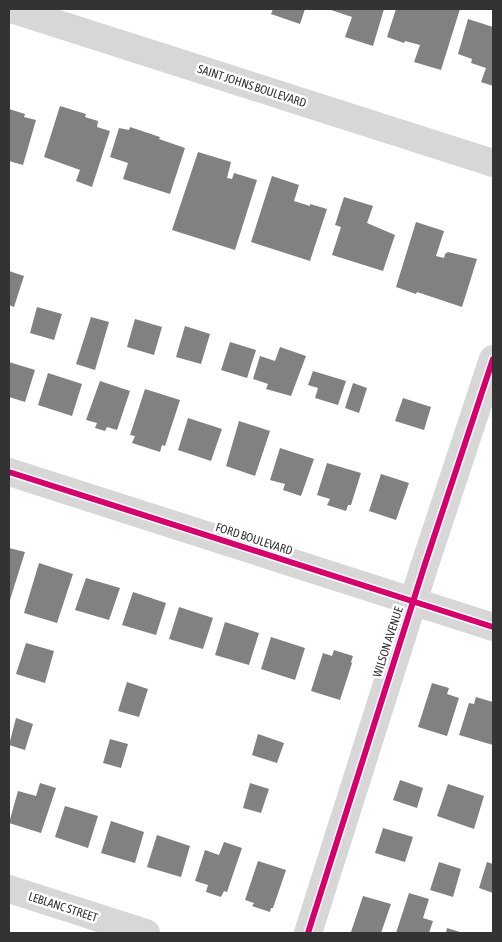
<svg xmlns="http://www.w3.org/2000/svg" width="502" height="942" font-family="'Asap Condensed',sans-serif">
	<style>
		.building { fill: #818181 }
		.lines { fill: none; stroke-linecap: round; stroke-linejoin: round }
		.minor { stroke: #d7d7d7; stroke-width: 28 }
		.cycleway-casing { stroke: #fff; stroke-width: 9 }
		.cycleway { stroke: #d6006c; stroke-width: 6 }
		.labels { text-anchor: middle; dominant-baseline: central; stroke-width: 5; stroke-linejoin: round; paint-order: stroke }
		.street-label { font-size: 12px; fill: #333; stroke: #fff }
	</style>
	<rect width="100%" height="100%" fill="#fff"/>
	<path class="building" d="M273 9H305L300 24 271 14Z
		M328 9H384L373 46 345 37 352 17Z
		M396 9H460L441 70 414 62 420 45 405 41 404 43 387 37Z
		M468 19 493 27V86L481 82 486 68 471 63 472 59 458 54Z
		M60 106 86 114 85 117 98 121 97 127 110 131 92 187 76 181 80 170 44 157Z
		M9 109 25 114 24 117 36 120 23 165 9 161Z
		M130 127 160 137 159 139 185 148 170 194 123 179 128 163 110 157 119 128 129 130Z
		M198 152 231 162 227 178 232 179 234 173 257 180 235 250 172 230Z
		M272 176 299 185 294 201 310 206V204L327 209 310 261 251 242Z
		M344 197 373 206 367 223 395 235 383 271 332 255 341 227 335 225Z
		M416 222 444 231 436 256 444 258 445 254 448 252 477 259 462 307 417 292 416 294 396 287Z
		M9 271 24 276 14 307 9 305Z
		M37 307 62 314 54 340 30 333Z
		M91 317 109 322 95 370 76 364Z
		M135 319 162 327 154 355 127 347Z
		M185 326 210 334 201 364 176 357Z
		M230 342 256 350 247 378 221 370Z
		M280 347 306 356 291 396 266 389 268 384 253 379 260 356 275 361Z
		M9 362 35 370 25 402 9 397Z
		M313 371 346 381 338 405 315 398 318 388 308 385Z
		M48 373 82 384 72 416 38 405Z
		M100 381 130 391 117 430 107 427 105 431 95 428 97 423 86 420Z
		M353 383 367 388 359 413 345 408Z
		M145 389 180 400 165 446 162 445 160 452 132 443 135 436 130 435Z
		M403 398 431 407 424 430 395 421Z
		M188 418 222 429 211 461 178 450Z
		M239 421 270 431 255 476 226 466Z
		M280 448 314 459 301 496 283 490 285 484 270 480Z
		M327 463 361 473 351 505H348L346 511 327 505 330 499 317 495Z
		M381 474 409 483 396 520 369 511Z
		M9 548 25 552 9 603Z
		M39 563 73 574 57 623 24 613Z
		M86 578 120 588 109 620 75 610Z
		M133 592 166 603 156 635 122 625Z
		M179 607 213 618 203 649 169 639Z
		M225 622 259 633 249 665 215 655Z
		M271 637 305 648 295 680 261 669Z
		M26 643 54 651 45 683 16 674Z
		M334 650 353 656 351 662 352 663 340 700 311 691 323 653 332 656Z
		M127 682 148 689 139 717 118 711Z
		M432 683 449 688 447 694 459 698 447 736 418 727Z
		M476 697 493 702V745L459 735 469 703 474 704Z
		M16 718 33 724 25 750 9 745Z
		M258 734 284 743 277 763 252 755Z
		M110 739 128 744 121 768 103 763Z
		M400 780 423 788 417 808 393 800Z
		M40 783 56 788 41 833 9 823 18 791 36 796Z
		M250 783 269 789 261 813 243 808Z
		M448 784 484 796 474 829 437 816Z
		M65 806 98 816 88 848 55 837Z
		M111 821 144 832 135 863 101 853Z
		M383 828 413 837 405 862 375 853Z
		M157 835 190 846 181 877 147 867Z
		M224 842 242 848 227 892 224 891 221 897 206 892 208 885 195 881 205 850 219 855Z
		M258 861 286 870 273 908H271L270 912 252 906 254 903 245 900Z
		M439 862 461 869 453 897 430 890Z
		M487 862 493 864V893L479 888Z
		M409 893 429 899 423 918 433 921 429 933H396Z
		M363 896 391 904 381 933 351 932Z
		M447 928 463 933H446Z"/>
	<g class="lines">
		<path class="minor" d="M11 9 493 163
			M9 472 493 627
			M9 889 146 933
			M308 933 425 564 493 359"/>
		<g class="cycleway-casing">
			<path id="cycleway" d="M9 472 493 627
				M308 933 425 564 493 359"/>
		</g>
		<use href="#cycleway" class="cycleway"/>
	</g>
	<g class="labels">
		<g class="street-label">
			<text transform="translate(252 86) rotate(18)">SAINT JOHNS BOULEVARD</text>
			<text transform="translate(254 539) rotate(18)">FORD BOULEVARD</text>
			<text transform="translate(388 642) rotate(-72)">WILSON AVENUE</text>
			<text transform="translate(63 907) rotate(18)">LEBLANC STREET</text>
		</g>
	</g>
	<rect width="502" height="942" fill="none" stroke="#333333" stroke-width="20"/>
</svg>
